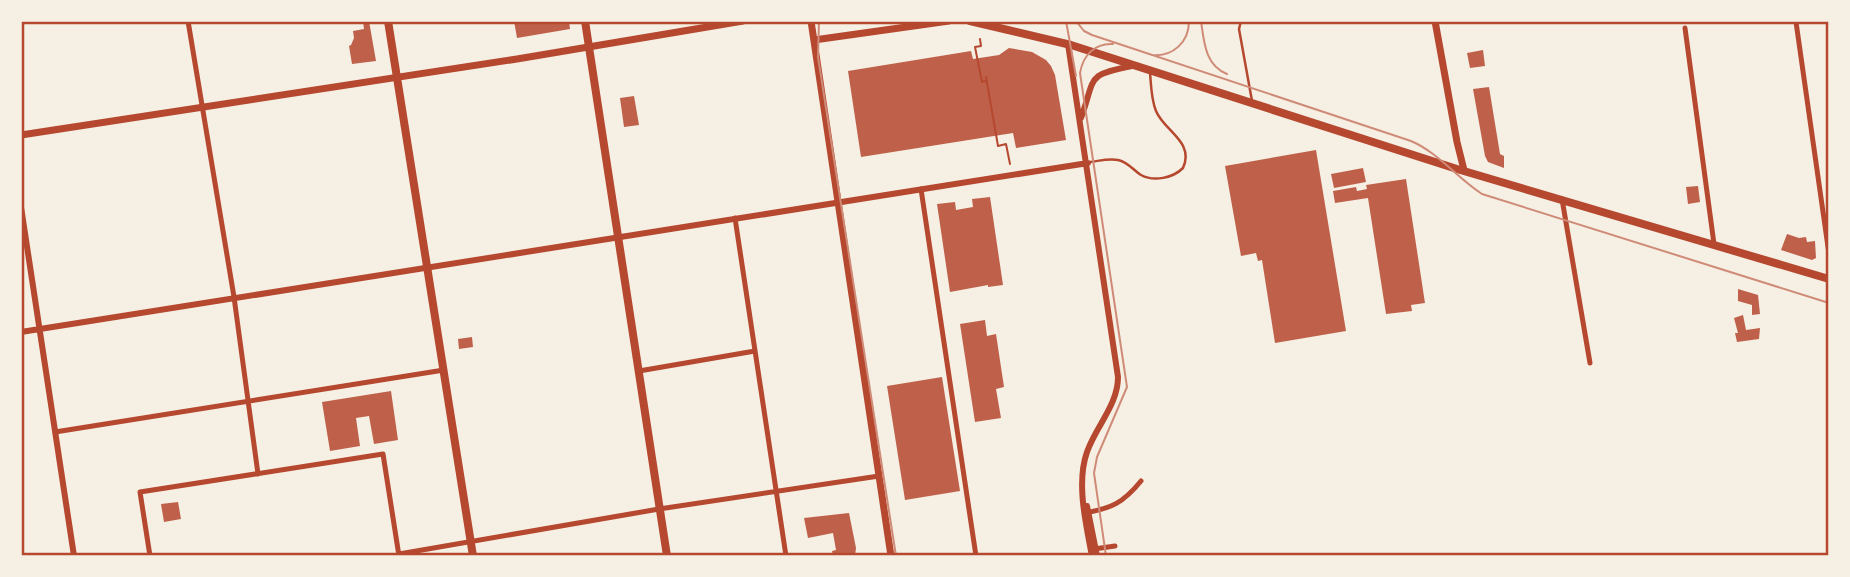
<svg xmlns="http://www.w3.org/2000/svg" width="1850" height="577" font-family="'PT Sans',sans-serif">
	<style>
		.building { fill: #bf614a }
		.lines { fill: none; stroke-linecap: round; stroke-linejoin: round }
		.path { stroke: #b5482f; stroke-width: 2 }
		.service { stroke: #b5482f; stroke-width: 2.5 }
		.minor { stroke: #b5482f; stroke-width: 5 }
		.tertiary { stroke: #b5482f; stroke-width: 6 }
		.secondary { stroke: #b5482f; stroke-width: 7 }
		.primary { stroke: #b5482f; stroke-width: 8 }
		.tram { stroke: #cf8b77; stroke-width: 2 }
		.neatline { fill: none; stroke: #b5482f; stroke-width: 2.5 }
	</style>
	<rect width="100%" height="100%" fill="#f6efe4"/>
	<path class="building" d="M363 21H369L376 61 352 64 349 46 351 45 354 38 353 31 364 29Z
		M514 21H569L570 29 517 38Z
		M1009 48 1032 52 1046 60 1051 66 1055 75 1066 140 1016 148 1013 133 861 157 848 71 971 51 973 59 999 55Z
		M1483 50 1485 66 1470 68 1467 53Z
		M1489 87 1500 154 1504 156V168L1488 162 1485 156 1473 89Z
		M634 96 639 125 624 127 620 98Z
		M1316 150 1346 331 1275 343 1262 260 1258 261 1256 253 1241 256 1225 166Z
		M1363 168 1366 182 1334 188 1331 174Z
		M1406 179 1425 303 1411 305 1412 311 1386 314 1368 198 1335 203 1333 191 1356 187 1357 191 1367 189 1366 185Z
		M1698 186 1700 202 1688 204 1686 187Z
		M990 197 1003 285 988 287V285L950 292 937 204 955 202 956 210 973 207 972 199Z
		M1787 234 1799 238 1806 237 1807 242 1815 241 1816 258 1812 260 1781 250Z
		M1738 289 1758 295 1760 314 1752 315V305L1738 301Z
		M1743 315 1746 330 1760 328 1759 339 1737 342 1735 333H1738L1734 318Z
		M985 320 987 336 996 334 1004 387 996 389 1001 418 975 422 960 324Z
		M472 337 473 347 459 349 458 339Z
		M942 377 960 491 905 500 887 386Z
		M391 391 398 440 374 444 369 416 356 418 360 446 330 451 322 402Z
		M178 502 181 519 164 522 161 504Z
		M849 513 856 548 855 556H833L832 551 836 550 833 533 808 538 804 518Z"/>
	<g class="lines">
		<path class="path" d="M980 39 981 46 975 47 982 82 985 81
			M986 77 998 146 1006 144 1010 164"/>
		<path class="service" d="M1241 21 1239 29 1252 101
			M1090 162C1099 161 1109 158 1118 160 1128 162 1133 170 1141 175 1154 182 1173 178 1183 168 1195 142 1164 131 1156 111 1151 99 1151 84 1150 72"/>
		<path class="minor" d="M188 21 234 297 258 474
			M1796 22 1829 254
			M1685 28 1714 244
			M921 189 976 556
			M1562 199 1590 363
			M735 218 786 556
			M639 371 755 351
			M55 432 444 370
			M1085 513C1112 508 1123 503 1141 481
			M1094 549 1115 546
			M399 554 659 509 879 476
			M150 556 140 492 383 454 399 556"/>
		<path class="tertiary" d="M1068 44 1118 377C1118 405 1096 426 1087 452 1076 483 1086 524 1092 556
			M1081 118C1096 77 1085 75 1132 66
			M21 207 74 556
			M21 332 1088 163
			M1087 506 1097 556"/>
		<path class="secondary" d="M811 21 891 556
			M1435 21 1457 142 1464 170
			M814 40 949 21
			M21 135 517 59 743 21"/>
		<path class="primary" d="M388 21 473 556
			M585 21 667 556
			M970 21 1071 45 1457 169 1829 279"/>
		<path class="tram" d="M819 21 818 57 896 556
			M1066 21 1076 76
			M1076 21 1084 31 1092 35 1411 141C1439 153 1457 178 1482 194L1829 303
			M1201 21C1204 42 1205 65 1227 74
			M1152 55C1173 57 1189 42 1189 21
			M1106 556 1094 473 1097 457 1127 387 1080 73C1083 55 1095 43 1113 44"/>
	</g>
	<rect width="1850" height="577" fill="none" stroke="#f6efe4" stroke-width="46"/>
	<rect x="23" y="23" width="1804" height="531" class="neatline"/>
</svg>
